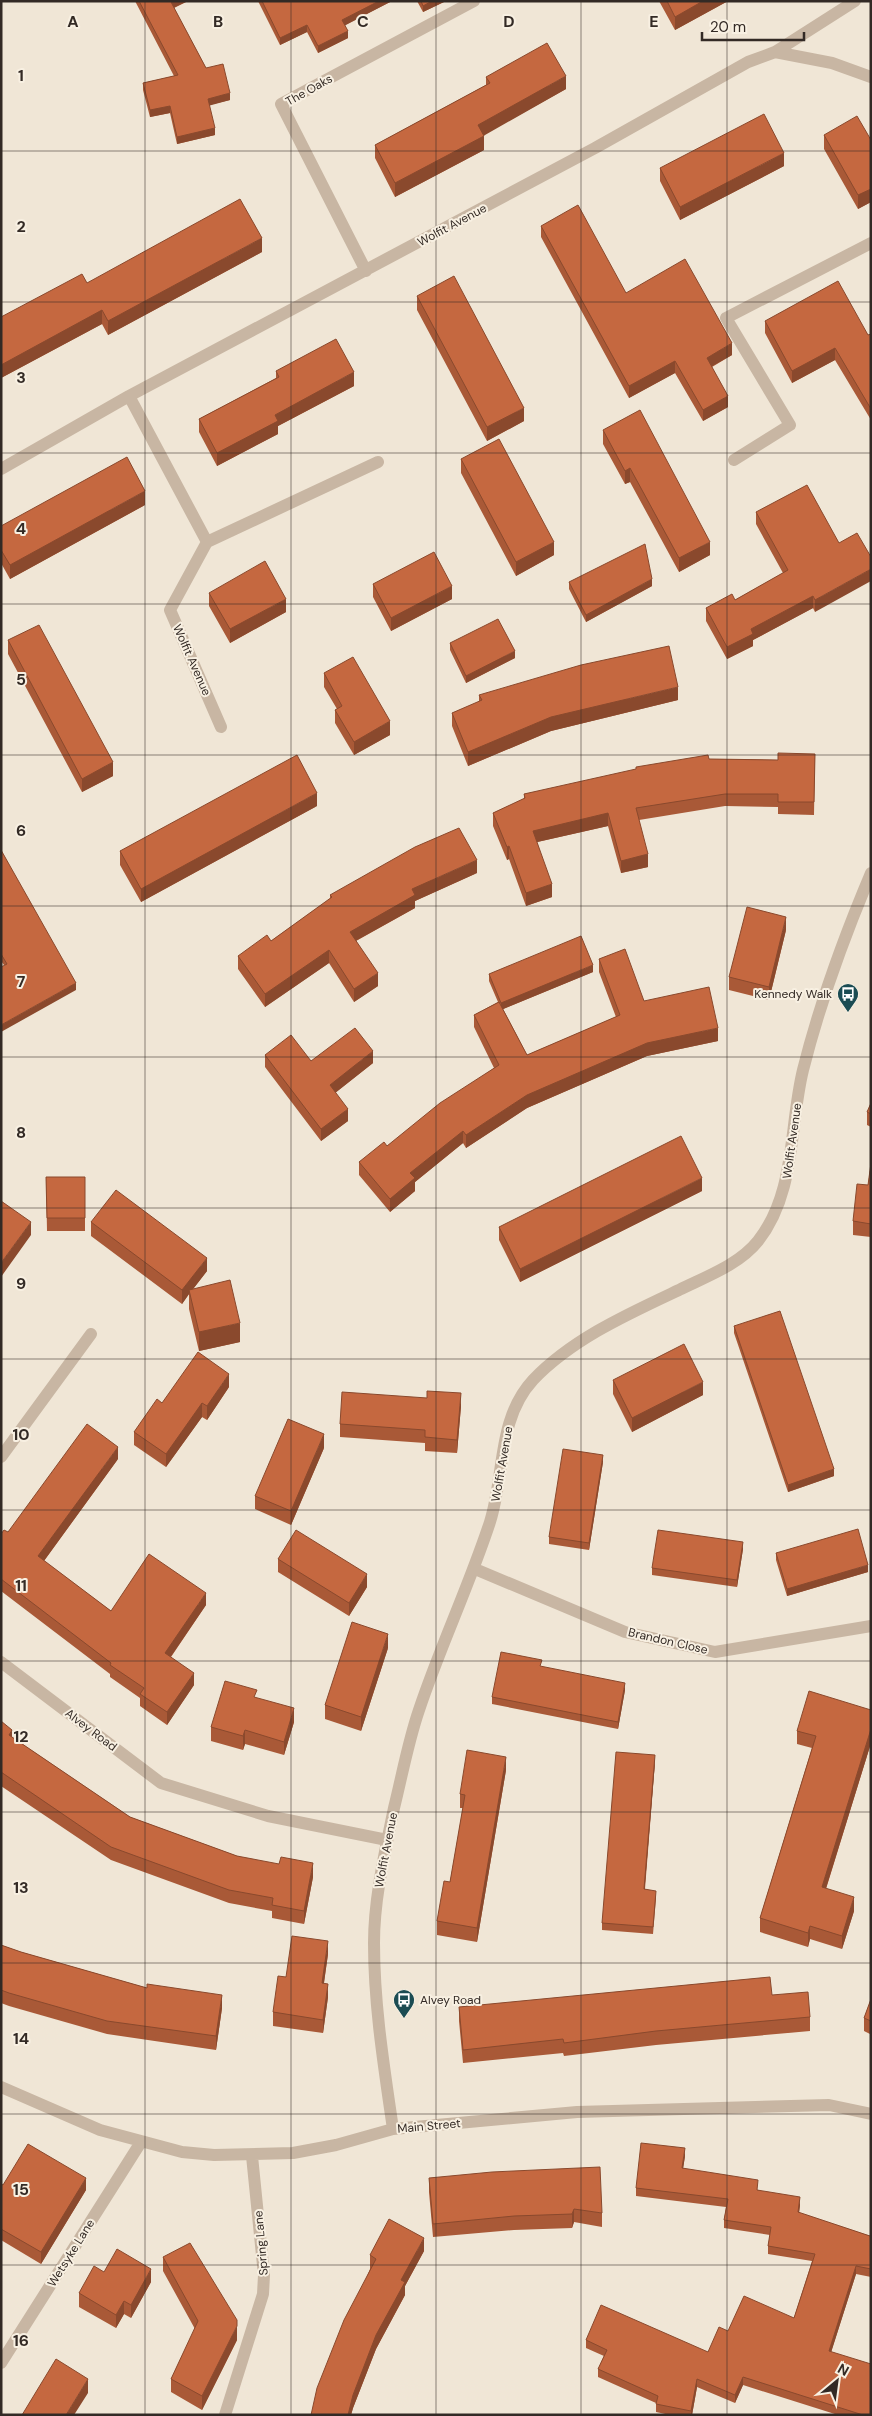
<svg xmlns="http://www.w3.org/2000/svg" width="872" height="2416" font-family="'DM Sans',sans-serif">
	<style>
		.lines { fill: none; stroke-linecap: round; stroke-linejoin: round }
		.minor { stroke: #c8b6a3; stroke-width: 12 }
		.wall { fill: #a95937 }
		.shaded-wall { fill: #8a492d }
		.building { fill: #c56840; stroke: #8a492d }
		.grid { fill: none; stroke: #332a25; stroke-width: 1; stroke-opacity: 0.55 }
		.labels { text-anchor: middle; dominant-baseline: central; stroke-width: 4; stroke-linejoin: round; paint-order: stroke }
		.street-label { font-size: 12px; fill: #332a25; stroke: #f8f0e2 }
		.poi-label { font-size: 12px; fill: #332a25; stroke: #f8f0e2; text-anchor: end }
		.grid-label { font-size: 16px; text-anchor: middle; font-weight: bold; fill: #332a25; stroke: #f8f0e2; stroke-width: 4; stroke-linejoin: round; paint-order: stroke }
	</style>
	<rect width="100%" height="100%" fill="#f0e6d6"/>
	<g class="lines">
		<path class="minor" d="M775 52 855 1
			M366 271 281 104 474 1
			M129 396 207 542 170 610 221 727
			M734 460 790 425 726 318 871 243
			M1 469 129 396 595 148 748 62 775 52 832 63 871 77
			M207 542 378 462
			M1 1457 91 1334
			M475 1569 625 1632 715 1652 871 1626
			M1 1662 161 1783 268 1816 387 1840
			M1 2087 100 2130 182 2152 214 2155 293 2153 336 2145 393 2129 577 2112 829 2105 871 2114
			M393 2129C384 2067 374 2005 374 1943 374 1898 385 1852 394 1808 402 1776 408 1742 419 1710 440 1647 469 1586 490 1522 505 1475 497 1419 533 1380 572 1339 628 1314 679 1290 705 1277 739 1265 758 1241 796 1193 789 1127 803 1070 820 1002 844 937 871 873
			M1 2363 141 2142
			M225 2415 263 2294 264 2275 252 2156"/>
	</g>
	<path class="wall" d="M135 1H188L174 8 206 68 230 100 209 105 215 135 177 144 170 113 150 117 143 90V83L174 76Z
		M258 1H392L345 25 348 38 318 53 307 32 280 45Z
		M417 1H446L423 12Z
		M659 1H728L675 30Z
		M486 77 566 89 483 135 484 150 395 197 375 158V145L486 85Z
		M824 135 871 140V202L858 209 824 149Z
		M784 166 680 220 660 181V168Z
		M541 226 626 293 732 355 712 367 728 407 703 421 675 373 629 398 541 237Z
		M262 252 108 335 102 324 1 378V317L87 283Z
		M417 296 524 421 487 441 417 310Z
		M765 321 868 335 871 334V420L835 360 792 383 765 333Z
		M276 371 354 386 278 426V434L217 466 199 432V419L276 378Z
		M603 430 710 555 679 572 630 482 625 484 603 444Z
		M461 459 554 555 516 576 461 473Z
		M145 505 10 579 1 563V526Z
		M756 512 839 543 815 612 813 608 753 640V646L727 659 706 621V608L735 600 783 573 756 524Z
		M569 582 652 586 586 622 569 589Z
		M373 584 452 599 391 631 373 597Z
		M209 593 286 612 230 643 209 606Z
		M8 640 113 776 82 792 8 654Z
		M450 643 515 658 466 683 450 650Z
		M324 673 390 735 354 755 335 723V710L337 709 324 687Z
		M479 695 678 700 551 731 468 766 452 726V713L479 702Z
		M815 754 814 815 778 814V807L725 806 639 820 648 867 621 873 608 826 537 842 552 897 526 906 509 859 507 860 493 826V813L524 799V794L709 759 778 760Z
		M317 806 141 902 120 865V851Z
		M1 850 76 990 4 965 1 961Z
		M477 873 415 901V908L356 941 378 986 354 1002 329 963 265 1007 238 969V956L271 941 330 899V895Z
		M786 930 769 1000 729 990V977Z
		M599 959 644 1001 718 1041 647 1056 527 1108 466 1148 463 1143 415 1182V1191L390 1212 359 1175V1162L387 1146 494 1068 474 1027V1015L498 1002 489 981V974L593 972 503 1009 527 1055 616 1017 599 972Z
		M265 1055 311 1061 373 1063 335 1093 348 1121 321 1141 265 1067Z
		M871 1103V1127L867 1125V1112Z
		M871 1163V1237L853 1235V1221L868 1185Z
		M46 1177H85V1231H47Z
		M702 1191 520 1282 499 1240V1227Z
		M91 1222 207 1271 193 1289 240 1342 199 1351 189 1309V1294L182 1304 91 1236Z
		M734 1326 834 1476 788 1492 734 1333Z
		M613 1380 703 1395 632 1432 613 1394Z
		M229 1387 207 1420 202 1417 166 1467 134 1445V1432L162 1403Z
		M461 1406 457 1453 425 1451V1443L340 1437V1424Z
		M324 1448 291 1525 255 1509V1496Z
		M118 1459 44 1561 111 1611 206 1605 171 1657 194 1685 167 1725 140 1706V1698L110 1677V1674L1 1591V1534L8 1532Z
		M603 1462 589 1550 549 1544V1537Z
		M743 1549 737 1587 652 1575V1568Z
		M776 1553 868 1572 787 1596 776 1560Z
		M278 1559 367 1587 349 1616 278 1572Z
		M388 1648 361 1731 325 1719V1705Z
		M625 1690 618 1729 492 1704V1697Z
		M257 1698 294 1722 284 1755 245 1744 243 1750 211 1741V1727Z
		M871 1710V1743L826 1889 854 1911 842 1949 810 1939 808 1947 760 1932V1918L812 1748 797 1744V1731Z
		M1 1721 12 1737 130 1817 237 1856 313 1877 304 1924 272 1918V1911L229 1903 111 1860 1 1786Z
		M655 1762 645 1889 656 1898 653 1934 602 1930V1923Z
		M506 1770 477 1942 437 1935V1921L450 1882 463 1808H460V1794Z
		M1 1945 21 1952 147 1988 222 2008 216 2050 107 2034 9 2006 1 2003Z
		M328 1954 324 1983 328 1997 323 2033 273 2026V2012L286 1977Z
		M772 1995 810 2017V2031L656 2045 564 2056 563 2053 463 2063 459 2021V2007Z
		M871 1999V2044L870 2034 864 2031V2018Z
		M685 2156 683 2168 758 2190 800 2205 799 2213 870 2236 871 2234V2277L856 2274 831 2352 871 2415H838L743 2385 735 2403 697 2387 692 2415H670L656 2412V2403L598 2377V2369L604 2356 586 2348V2340L708 2352 728 2331 794 2318 812 2261 768 2254V2246L770 2235 724 2228V2220L726 2207 636 2196V2188Z
		M429 2178 602 2213V2227L574 2222 572 2228 514 2230 433 2237 429 2192Z
		M1 2184 3 2185 86 2190 41 2264 1 2240Z
		M424 2251 405 2286V2295L376 2349 353 2408 351 2415H311L370 2269V2255Z
		M163 2257 237 2340 202 2410 171 2392V2379L195 2329 163 2271Z
		M104 2272 151 2282 131 2318 124 2314 116 2328 79 2307V2293Z"/>
	<path class="shaded-wall" d="M173 1H188L171 9V2Z
		M379 1H392L342 27V20Z
		M432 1H446L423 12V6Z
		M703 1H728L675 30V17Z
		M307 25V32L280 45V38Z
		M348 31V38L318 53V46Z
		M566 76V89L478 139V125Z
		M230 93V100L208 106V99Z
		M170 106V113L150 117V110Z
		M215 128V135L177 144V137Z
		M484 136V150L395 197V183Z
		M784 153V166L680 220V207Z
		M871 189V202L858 209V195Z
		M262 238V252L108 335V321Z
		M102 310V324L1 378V365Z
		M732 343V355L707 369V358Z
		M835 348V360L792 383V371Z
		M675 361V373L629 398V386Z
		M354 372V386L278 426V434L217 466V453L275 415Z
		M728 396V407L703 421V410Z
		M524 408V421L487 441V427Z
		M630 468V482L625 484V471Z
		M145 491V505L10 579V565Z
		M554 542V555L516 576V562Z
		M710 542V555L679 572V558Z
		M871 569V581L815 612V600Z
		M652 579V586L586 622V615Z
		M452 586V599L391 631V618Z
		M813 596V608L753 640V646L727 659V647L751 629Z
		M286 599V612L230 643V629Z
		M515 651V658L466 683V676Z
		M678 687V700L551 731 468 766V752L551 717Z
		M390 721V735L354 755V742Z
		M113 762V776L82 792V779Z
		M317 793V806L141 902V889Z
		M608 813V826L533 843V831Z
		M509 846V859L507 860V847Z
		M648 854V867L621 873V861Z
		M477 860V873L415 901V908L350 944V932L412 889Z
		M552 884V897L526 906V893Z
		M786 917V930L769 1000V987Z
		M329 950V963L265 1007V994Z
		M593 965V972L501 1010V1003Z
		M378 973V986L354 1002V989Z
		M76 983V990L1 1032V1025Z
		M718 1028V1041L647 1056 527 1108 466 1148V1135L527 1095 647 1043Z
		M373 1051V1063L330 1097V1085Z
		M348 1109V1121L321 1141V1129Z
		M463 1131V1143L415 1182V1191L390 1212V1199L410 1173Z
		M702 1178V1191L520 1282V1269Z
		M31 1222V1235L1 1277V1263Z
		M207 1258V1271L190 1293 189 1290V1294L182 1304V1290Z
		M240 1323V1342L199 1351V1332Z
		M229 1374V1387L207 1420V1406Z
		M703 1382V1395L632 1432V1418Z
		M461 1393V1406L457 1453V1440Z
		M202 1403V1417L166 1467V1454Z
		M324 1434V1448L291 1525V1511Z
		M118 1447V1459L38 1569V1556Z
		M603 1455V1462L589 1550V1543Z
		M834 1469V1476L788 1492V1485Z
		M743 1542V1549L737 1587V1580Z
		M868 1565V1572L787 1596V1589Z
		M367 1574V1587L349 1616V1603Z
		M206 1593V1605L165 1665V1653Z
		M388 1634V1648L361 1731V1717Z
		M194 1673V1685L167 1725V1712Z
		M625 1683V1690L618 1729V1722Z
		M294 1708V1722L284 1755V1742Z
		M871 1729V1743L822 1901V1887Z
		M12 1730V1744L9 1735Z
		M245 1730V1744L243 1750V1736Z
		M655 1755V1762L644 1896V1889Z
		M506 1757V1770L477 1942V1928Z
		M313 1863V1877L304 1924V1911Z
		M854 1897V1911L842 1949V1936Z
		M810 1926V1939L808 1947V1933Z
		M328 1941V1954L322 1996V1983Z
		M328 1984V1997L323 2033V2020Z
		M222 1995V2008L216 2050V2036Z
		M685 2148V2156L682 2176V2168Z
		M86 2178V2190L41 2264V2252Z
		M800 2197V2205L798 2220V2212Z
		M574 2209V2222L572 2228V2214Z
		M424 2238V2251L405 2286V2295L376 2349 353 2408 351 2415H348L353 2395 376 2335 401 2280Z
		M856 2266V2274L829 2359V2351Z
		M151 2269V2282L131 2318V2305Z
		M124 2301V2314L116 2328V2315Z
		M237 2326V2340L202 2410V2396Z
		M743 2377V2385L735 2403V2395Z
		M88 2379V2393L74 2415H66Z
		M697 2379V2387L692 2415H691V2411Z"/>
	<path class="building" d="M139 1H173L171 2 206 68 223 64 230 93 208 99 215 128 177 137 170 106 150 110 143 83 178 75Z
		M262 1H379L342 20 348 31 318 46 307 25 280 38Z
		M421 1H432L423 6Z
		M667 1H703L675 17Z
		M547 43 566 76 478 125 484 136 395 183 375 145 490 83 486 77Z
		M764 114 784 153 680 207 660 168Z
		M857 116 871 140V189L858 195 824 135Z
		M240 199 262 238 108 321 102 310 1 365V317L82 274 87 283Z
		M578 205 626 293 685 259 732 343 707 358 728 396 703 410 675 361 629 386 541 226Z
		M454 276 524 408 487 427 417 296Z
		M838 281 868 335 871 334V409L835 348 792 371 765 321Z
		M336 339 354 372 275 415 278 421 217 453 199 419 279 377 276 371Z
		M640 410 710 542 679 558 630 468 625 471 603 430Z
		M499 439 554 542 516 562 461 459Z
		M127 457 145 491 10 565 1 550V526Z
		M807 485 839 543 857 533 871 557V569L815 600 813 596 751 629 753 634 727 647 706 608 732 594 735 600 788 570 756 512Z
		M645 544 652 579 586 615 569 582Z
		M434 552 452 586 391 618 373 584Z
		M265 561 286 599 230 629 209 593Z
		M498 619 515 651 466 676 450 643Z
		M39 625 113 762 82 779 8 640Z
		M669 646 678 687 551 717 468 752 452 713 482 700 479 695 581 665Z
		M353 657 390 721 354 742 335 710 342 706 324 673Z
		M778 753 815 754 814 802H778V794H725L636 808 648 854 621 861 608 813 533 831 552 884 526 893 509 846 507 847 493 813 525 798 524 794 636 769V767L708 755 709 759 778 760Z
		M297 755 317 793 141 889 120 851Z
		M459 828 477 860 412 889 415 895 350 932 378 973 354 989 329 950 265 994 238 956 267 935 271 941 332 897 330 895 415 847Z
		M1 850 76 983 1 1025V967L7 964 1 954Z
		M747 907 786 917 769 987 729 977Z
		M581 936 593 965 501 1003 489 974Z
		M625 949 644 1001 709 987 718 1028 647 1043 527 1095 466 1135 463 1131 410 1173 415 1178 390 1199 359 1162 384 1142 387 1146 440 1103 499 1065 474 1015 499 1002 527 1055 620 1015 599 959Z
		M355 1028 373 1051 330 1085 348 1109 321 1129 265 1055 291 1035 311 1061Z
		M871 1103V1114L867 1112Z
		M681 1136 702 1178 520 1269 499 1227Z
		M871 1163V1224L853 1221 857 1184 868 1185Z
		M46 1177H85V1218H47Z
		M116 1190 207 1258 182 1290 91 1222Z
		M1 1201 31 1222 1 1263Z
		M230 1280 240 1323 199 1332 189 1290Z
		M780 1311 834 1469 788 1485 734 1326Z
		M684 1344 703 1382 632 1418 613 1380Z
		M198 1352 229 1374 207 1406 202 1403 166 1454 134 1432 157 1399 162 1403Z
		M427 1391 461 1393 457 1440 425 1437V1430L340 1424 342 1392 427 1398Z
		M288 1419 324 1434 291 1511 255 1496Z
		M87 1424 118 1447 38 1556 111 1611 149 1554 206 1593 165 1653 194 1673 167 1712 140 1694 144 1688 110 1665 111 1663 1 1579V1534L4 1530 8 1532Z
		M563 1449 603 1455 589 1543 549 1537Z
		M858 1529 868 1565 787 1589 776 1553Z
		M296 1530 367 1574 349 1603 278 1559Z
		M658 1530 743 1542 737 1580 652 1568Z
		M352 1622 388 1634 361 1717 325 1705Z
		M501 1652 542 1660 540 1666 625 1683 618 1722 492 1697Z
		M225 1681 257 1690 254 1697 294 1708 284 1742 245 1730 243 1736 211 1727Z
		M809 1691 871 1710V1729L822 1887 854 1897 842 1936 810 1926 808 1933 760 1918 816 1736 797 1731Z
		M1 1721 12 1730 9 1735 130 1817 237 1856 279 1864 281 1857 313 1863 304 1911 272 1905 273 1898 229 1890 111 1847 1 1772Z
		M467 1750 506 1757 477 1928 437 1921 444 1881 450 1882 465 1795 460 1794Z
		M616 1752 655 1755 644 1889 656 1891 653 1927 602 1923Z
		M292 1936 328 1941 322 1983 328 1984 323 2020 273 2012 278 1976 286 1977Z
		M1 1945 21 1952 147 1988V1984L222 1995 216 2036 107 2021 9 1993 1 1990Z
		M770 1977 772 1995 808 1992 810 2017 656 2031 564 2043 563 2039 463 2050 459 2007Z
		M871 1999V2021L864 2018Z
		M641 2143 685 2148 682 2168 758 2180 757 2190 800 2197 798 2212 870 2236 871 2234V2269L856 2266 829 2351 871 2364V2415H863L743 2377 735 2395 697 2379 691 2411 656 2404 658 2396 598 2369 607 2350 586 2340 601 2305 708 2352 719 2327 728 2331 744 2296 794 2318 815 2254 768 2246 771 2227 724 2220 728 2199 636 2188Z
		M28 2144 86 2178 41 2252 1 2229V2184L3 2185Z
		M600 2167 602 2213 574 2209 572 2214 514 2216 433 2224 429 2178 492 2172Z
		M389 2219 424 2238 401 2280 405 2282 376 2335 353 2395 348 2415H311L317 2388 344 2320 376 2259 370 2255Z
		M190 2243 237 2320V2326L202 2396 171 2379 198 2321 163 2257Z
		M117 2249 151 2269 131 2305 124 2301 116 2315 79 2293 94 2266 104 2272Z
		M56 2359 88 2379 66 2415H22Z"/>
	<path class="grid" d="M145 1V2415M291 1V2415M436 1V2415M581 1V2415M727 1V2415M1 151H871M1 302H871M1 453H871M1 604H871M1 755H871M1 906H871M1 1057H871M1 1208H871M1 1359H871M1 1510H871M1 1661H871M1 1812H871M1 1963H871M1 2114H871M1 2265H871"/>
	<defs>
		<g id="bus-pin" transform="scale(1.125)"><path d="M0 17L-7.5 6A9.5 9.5 0 1 1 7.5 6Z" fill="#1b4c53" stroke="#f8f0e2"/><path d="M-5-6H5V4H4V6H2V4H-2V6H-4V4H-5ZM-3.5-4V0h7V-4ZM-3.5 1.2v1.5H-2V1.2ZM2 1.2v1.5H3.5V1.2Z" fill="#fff"/></g>
	</defs>
	<g fill-rule="evenodd">
		<use href="#bus-pin" x="848" y="994"/>
		<use href="#bus-pin" x="404" y="2000"/>
	</g>
	<g class="labels">
		<g class="street-label">
			<text transform="translate(309 90) rotate(-29)">The Oaks</text>
			<text transform="translate(452 225) rotate(-28)">Wolfit Avenue</text>
			<text transform="translate(192 660) rotate(66)">Wolfit Avenue</text>
			<text transform="translate(792 1141) rotate(-82)">Wolfit Avenue</text>
			<text transform="translate(502 1464) rotate(-80)">Wolfit Avenue</text>
			<text transform="translate(668 1641) rotate(13)">Brandon Close</text>
			<text transform="translate(91 1730) rotate(37)">Alvey Road</text>
			<text transform="translate(386 1850) rotate(-79)">Wolfit Avenue</text>
			<text transform="translate(429 2126) rotate(-5)">Main Street</text>
			<text transform="translate(261 2243) rotate(-95)">Spring Lane</text>
			<text transform="translate(71 2253) rotate(-58)">Wetsyke Lane</text>
		</g>
		<g class="poi-label">
			<text x="832" y="994">Kennedy Walk</text>
			<text x="420" y="2000" text-anchor="start">Alvey Road</text>
		</g>
	</g>
	<g class="grid-label">
		<text x="73" y="27">A</text>
		<text x="218" y="27">B</text>
		<text x="363" y="27">C</text>
		<text x="509" y="27">D</text>
		<text x="654" y="27">E</text>
		<text x="21" y="81">1</text>
		<text x="21" y="232">2</text>
		<text x="21" y="383">3</text>
		<text x="21" y="534">4</text>
		<text x="21" y="685">5</text>
		<text x="21" y="836">6</text>
		<text x="21" y="987">7</text>
		<text x="21" y="1138">8</text>
		<text x="21" y="1289">9</text>
		<text x="21" y="1440">10</text>
		<text x="21" y="1591">11</text>
		<text x="21" y="1742">12</text>
		<text x="21" y="1893">13</text>
		<text x="21" y="2044">14</text>
		<text x="21" y="2195">15</text>
		<text x="21" y="2346">16</text>
	</g>
	<rect width="872" height="2416" fill="none" stroke="#332a25" stroke-width="5"/>
	<g transform="translate(837 2381) rotate(29)" stroke="#f8f0e2" stroke-width="4" paint-order="stroke">
	<path d="M0-4L9 19L0 12L-9 19Z" fill="#332a25"/>
	<text y="-8" font-size="14" font-weight="bold" text-anchor="middle" fill="#332a25">N</text>
	</g>
	<path d="M702 32v8h102v-8" fill="none" stroke="#332a25" stroke-width="2.5"/>
	<text x="710" y="32" font-size="15" fill="#332a25" stroke="#f8f0e2" stroke-width="4" paint-order="stroke">20 m</text>
</svg>
